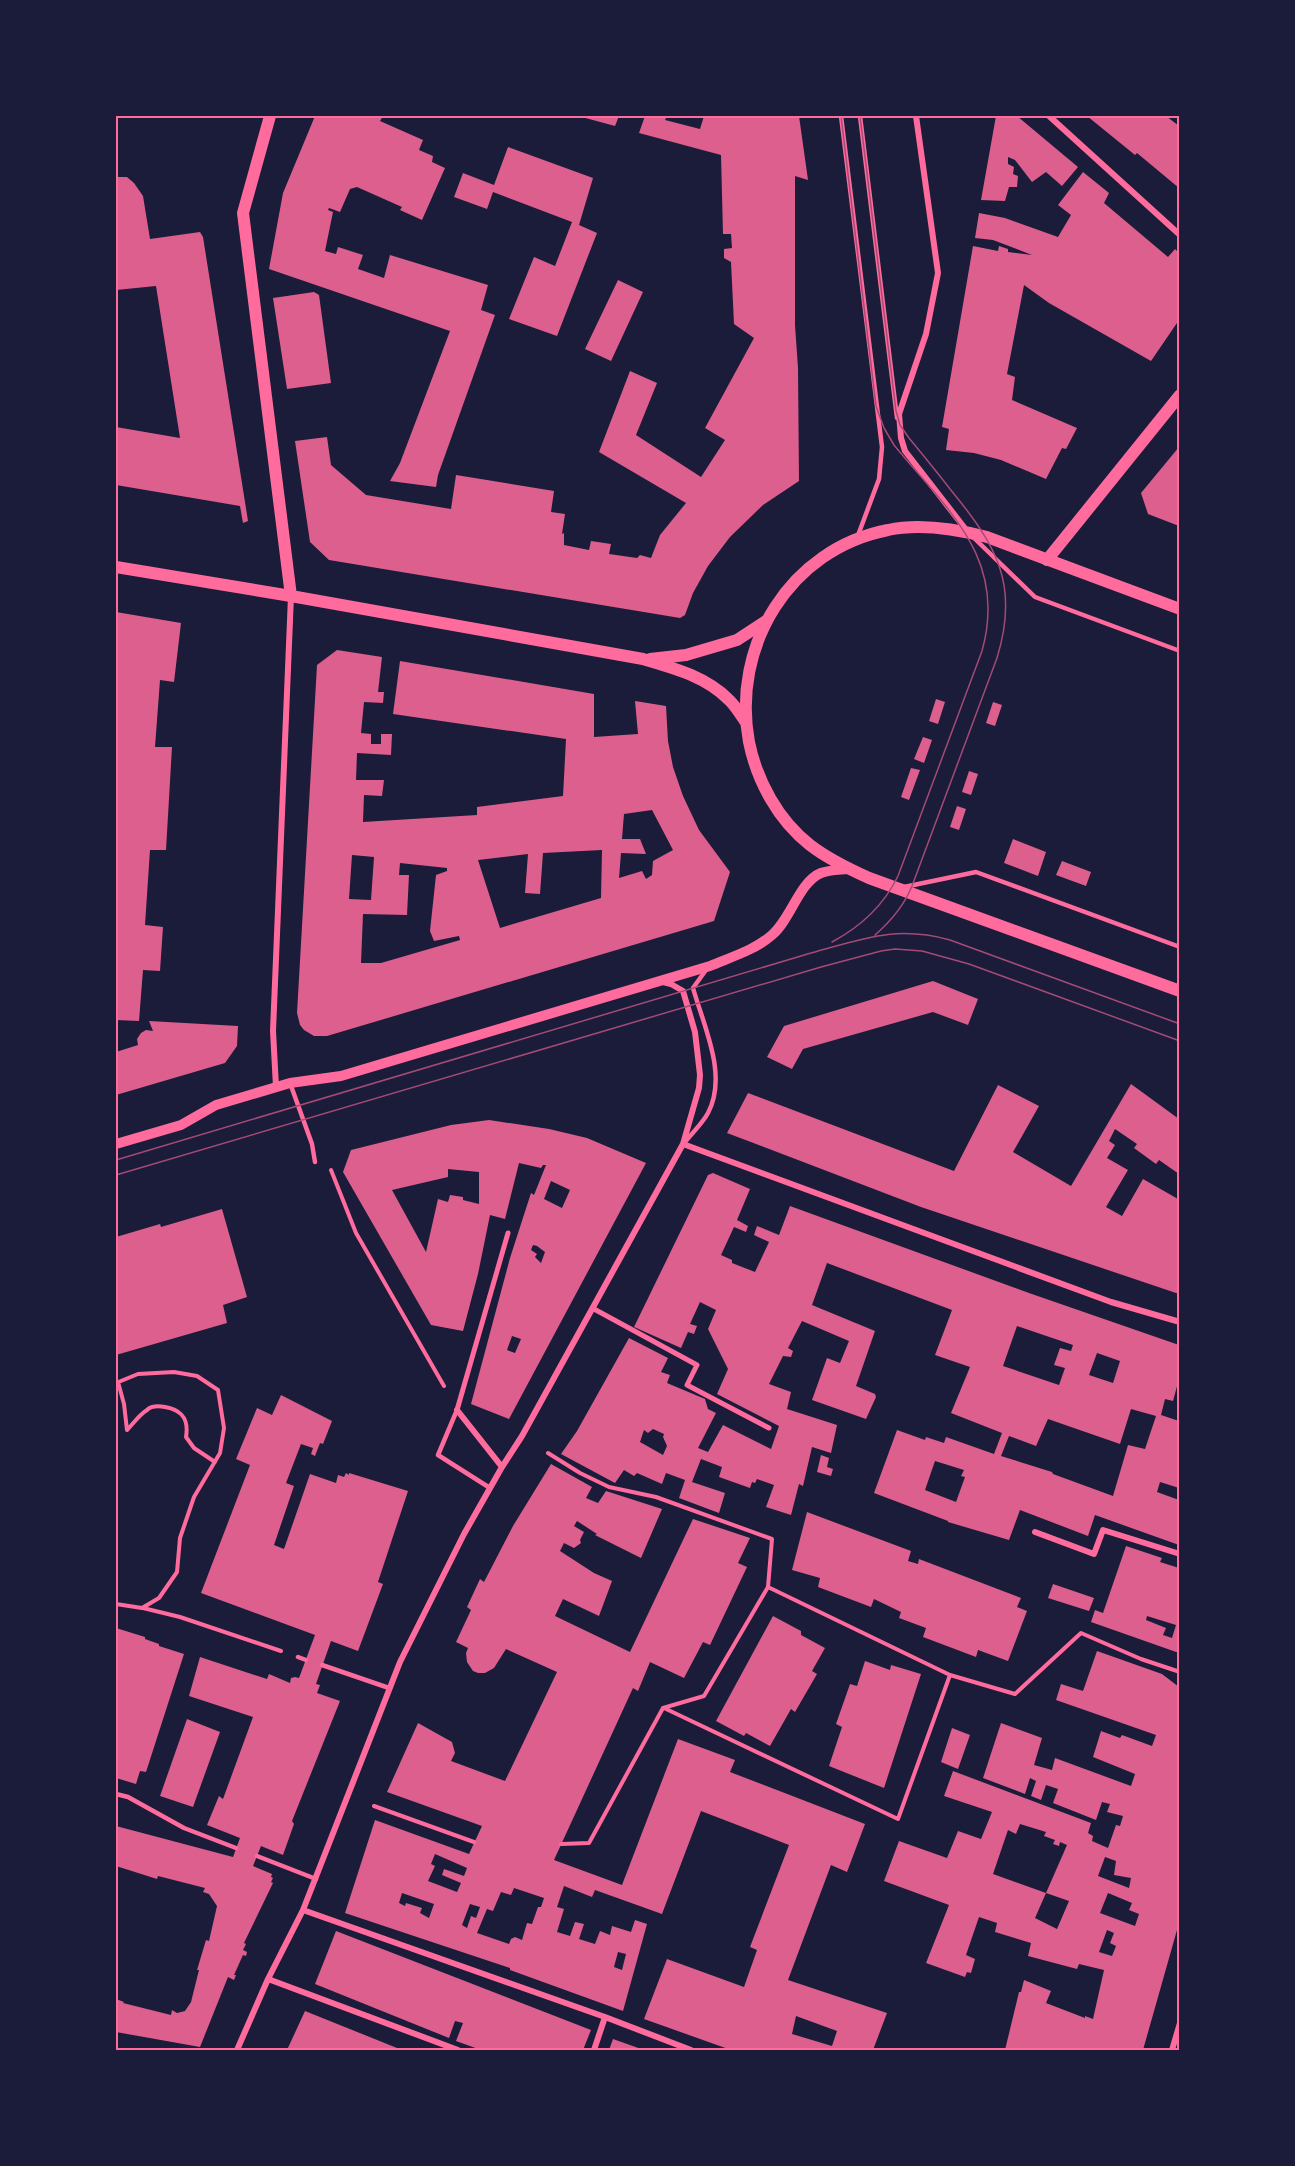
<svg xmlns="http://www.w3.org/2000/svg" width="1295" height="2166" font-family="Karla,sans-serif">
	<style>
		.building { fill: #dd5f8e; fill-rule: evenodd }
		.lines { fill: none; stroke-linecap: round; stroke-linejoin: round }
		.path { stroke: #ff6b9d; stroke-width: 4 }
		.service { stroke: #ff6b9d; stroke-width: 4.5 }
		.pedestrian { stroke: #ff6b9d; stroke-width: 5 }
		.minor { stroke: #ff6b9d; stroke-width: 6 }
		.tertiary { stroke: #ff6b9d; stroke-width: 10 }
		.secondary { stroke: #ff6b9d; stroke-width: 12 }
		.tram { stroke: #a44b75; stroke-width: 1.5 }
		.neatline { fill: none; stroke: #ff6b9d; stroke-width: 2 }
	</style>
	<rect width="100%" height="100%" fill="#1b1b3a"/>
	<path class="building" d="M315 116H383L380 121 423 140 419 150 433 156 432 162 445 168 422 220 400 210 402 207 357 187 350 189 340 212 329 208 328 210 333 212 325 251 336 254 338 247 363 255 358 269 384 278 390 255 488 285 481 310 495 315 438 475 436 487 390 481 400 463 450 331 269 269 283 193Z
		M578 116H619L615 126Z
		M645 116H667L665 120 700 129 704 116H799L808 180 795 176V325L798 368 799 481 763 505 730 537 708 566 693 593 685 615 680 618 329 560 310 542 295 441 327 437 331 465 366 495 451 509 456 475 554 491 551 512 565 514 562 534 564 533V545L589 550 591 541 611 544 609 554 637 558 640 555 651 558 660 535 686 503 599 452 630 371 657 383 636 435 701 477 725 440 705 428 754 338 734 324 731 262 724 258V249L732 248 731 234H723L721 155 639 133Z
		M996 116H1017L1078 167 1062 186 1046 172 1032 182 1015 160 1008 157V164L1014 167 1013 174 1018 176 1017 187H1009L1005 201 981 200Z
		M1087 116H1166L1179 126V188L1137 153 1135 155Z
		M508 147 593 178 579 225 597 233 557 336 509 319 534 257 555 266 572 222 493 192 487 209 454 197 463 173 494 185Z
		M1083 172 1109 193 1104 203 1168 257 1175 249 1179 253V320L1151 361 1049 303 1024 285 1007 374 1015 377 1012 400 1077 428 1066 449 1062 448 1046 479 1001 460 974 453 946 450 949 429 942 427 973 246 998 251 999 246 1008 249V252L1032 255 993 240 975 238 979 213 1005 218 1058 237 1071 215 1058 205Z
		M116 177H127L134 183 143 196 150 239 200 232 203 237 248 521 243 523 240 506 116 485V427L180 438 156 286 116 290Z
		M618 280 643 292 611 361 585 349Z
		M314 292 319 295 331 383 287 389 273 298Z
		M1179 447V526L1148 514 1141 493Z
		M116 612 181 623 174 682 160 680 155 747H172L166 850H150L145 925 163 927 160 971 143 970 139 1021 116 1020Z
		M337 650 382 657 378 692H384L383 703 364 702 361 733 371 734V744H381V734H392L391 755 357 753 356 780H384L382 796 364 795 363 822 477 815V807L563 796 566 739 393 714 400 661 594 694V737L638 734 635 701 666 706 668 741 673 767 683 796 699 830 730 872 714 921 327 1036H314L304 1030 300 1025 297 1013 317 665ZM652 810 673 850 653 861 652 875 646 879 642 871 619 878 621 853 646 854 640 839H622L624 814ZM602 850 601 898 500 928 478 860 528 854 525 893 540 894 543 853ZM352 855 374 857 371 900 349 899ZM400 863 447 868V871L436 875 430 931 434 941 459 936 460 940 381 963H361L363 914 407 915 409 875H399Z
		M936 699 945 702 938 724 929 721Z
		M993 702 1002 705 995 726 986 723Z
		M923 737 932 740 924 763 914 759Z
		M911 768 920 770 909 800 901 797Z
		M969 771 978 774 971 795 962 792Z
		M957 806 966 809 959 830 950 827Z
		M1013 839 1046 852 1038 876 1004 863Z
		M1062 861 1091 872 1086 886 1056 875Z
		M933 981 978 999 968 1025 933 1012 803 1049 792 1069 767 1057 784 1026Z
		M149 1021 238 1026 237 1046 225 1063 116 1095V1052L138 1045 137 1039 141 1033 146 1030 153 1031Z
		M1131 1084 1179 1119V1174L1159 1160 1156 1164 1134 1148 1137 1144 1115 1129 1109 1141 1115 1145 1107 1158 1128 1170 1106 1207 1122 1216 1143 1179 1178 1199 1179 1196V1294L921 1207 727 1133 748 1093 954 1171 998 1085 1039 1106 1013 1152 1071 1186Z
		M489 1120 549 1129 587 1138 646 1163 509 1419 471 1404 510 1258 531 1193 534 1195 546 1165H543L541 1168 519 1163 505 1219 490 1215 478 1274 463 1331 431 1325 343 1172 351 1150 451 1125ZM448 1169 479 1172V1204L463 1200V1197L450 1195 448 1202 438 1199 426 1252 392 1190 448 1177ZM551 1181 570 1190 562 1208 544 1199ZM533 1245 537 1246 545 1252 541 1263 535 1257 537 1254 531 1250ZM512 1336 521 1339 515 1353 507 1350Z
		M713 1173 750 1189 737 1220 748 1226 746 1232 734 1227 721 1255 732 1260V1263L755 1272 769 1242 754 1235 757 1226 779 1235 790 1206 1029 1293 1179 1345V1379L1173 1401 1165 1399 1161 1415 1179 1421V1488L1160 1482 1157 1492 1179 1500V1545L1095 1515 1088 1536 1020 1510 1009 1540 948 1522V1521L874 1493 897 1430 925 1440 926 1437 944 1443 946 1437 994 1454 1002 1433 951 1413 970 1367 935 1355 952 1310 827 1263 812 1305 875 1331 856 1386 875 1394 876 1397 866 1419 812 1400 827 1358 840 1363 849 1341 802 1321 788 1348 793 1351 791 1357 783 1356 769 1384 791 1392 787 1409 837 1425 831 1453 812 1447 803 1486 799 1484 791 1515 766 1507 774 1485 757 1479 755 1483 752 1482 750 1488 719 1477 722 1467 701 1459 692 1482 725 1493 719 1513 679 1498 685 1480 666 1473 662 1484 637 1473 634 1476 624 1470 615 1483 561 1454 577 1431 629 1338 668 1358 661 1372 670 1375 667 1383 705 1399 708 1409 716 1413 698 1448 708 1452 723 1425 771 1449 779 1426 717 1394 728 1369 708 1329 716 1310 700 1302 690 1324 697 1326 694 1334 688 1332 681 1348 634 1327 708 1175ZM1017 1326 1073 1345 1071 1351 1060 1348 1054 1365 1065 1368 1059 1385 1003 1366ZM1097 1353 1120 1361 1113 1383 1089 1375ZM1131 1409 1156 1416 1145 1449 1128 1445 1113 1496 1053 1474 1052 1472 1001 1456 1009 1436 1036 1446 1048 1419 1120 1444ZM653 1429 664 1434 663 1437 667 1446 663 1455 640 1442 644 1430 648 1433ZM935 1461 964 1470 961 1476 965 1477 956 1502 925 1490Z
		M222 1209 247 1297 223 1305 227 1323 116 1355V1237L160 1224 161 1227Z
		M281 1395 332 1421 323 1444 320 1443 315 1456 311 1454 313 1448 301 1444 286 1483 294 1486 274 1545 284 1549 310 1474 336 1483 338 1475 344 1477 346 1473 349 1475V1473L408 1491 378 1582 383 1584 358 1651 331 1641 316 1684 320 1685 317 1693 340 1701 292 1821 294 1824 283 1855 261 1846 253 1866 272 1874 271 1877 273 1878 271 1882 273 1883 244 1943 246 1944 243 1950 247 1952 246 1956 243 1955 234 1975H236L234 1980 228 1977 200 2047 116 2032V1999L124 2002 123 2003 171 2015 172 2010 177 2013 185 2011 191 2002 199 1970H197L206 1940 209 1941 217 1906 209 1894 203 1892 205 1888 158 1876 157 1879 116 1866V1826L233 1857 240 1838 207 1825 219 1796 223 1799 253 1717 189 1696 200 1657 267 1679 269 1674 290 1683 291 1678 295 1677 299 1678 315 1635 201 1593 250 1465 236 1459 257 1408 272 1415Z
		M821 1455 829 1458 827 1467 833 1469 831 1476 817 1472Z
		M551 1464 592 1487 586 1498 598 1503 606 1491 662 1509 641 1558 595 1535 597 1534 577 1521 574 1526 584 1532 580 1540 581 1543 574 1548 564 1543 560 1551 594 1573 612 1581 599 1616 563 1599 555 1616 630 1652 693 1519 750 1538 738 1563 747 1567 710 1645 703 1642 684 1678 650 1662 638 1691 633 1688 554 1860 622 1885 678 1739 735 1760 730 1772 865 1824 847 1872 831 1865 788 1980 887 2013 873 2050H731L644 2019 667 1959 744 1987 757 1950 750 1947 789 1845 701 1811 662 1914 595 1890 592 1897 564 1886 557 1907 564 1909 557 1932 570 1936 575 1922 584 1924 579 1939 595 1944 600 1931 610 1935 612 1926 631 1932 635 1920 647 1924 623 2011 510 1970V1968L345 1913 375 1820 469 1854 482 1826 387 1792 418 1723 452 1742 455 1753 451 1761 505 1781 557 1672 506 1649 494 1668 485 1673H478L473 1671 467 1662 466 1653 468 1648 456 1642 471 1610 467 1607 480 1579 484 1582 513 1526ZM435 1854 467 1868 464 1876 444 1869 442 1875 461 1883 457 1892 428 1881 435 1866 431 1864ZM514 1888 544 1898 541 1907H538L532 1924 527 1923 522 1940 515 1937 511 1939 509 1944 477 1933 487 1909 493 1911 501 1892 511 1895ZM402 1893 434 1904 429 1918 420 1913 422 1908 406 1903 405 1906 399 1903ZM470 1904 480 1907 476 1918 471 1916 467 1928 462 1925ZM618 1952 626 1954 622 1970 614 1967ZM796 2016 837 2031 832 2046 792 2034Z
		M807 1512 911 1551 908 1561 918 1564 919 1559 1021 1598 1017 1607 1027 1611 1008 1661 978 1650 976 1657 923 1637 926 1628 899 1618 901 1612 874 1599 871 1607 818 1587 820 1578 792 1570Z
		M1126 1546 1162 1558 1160 1562 1179 1568V1653L1091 1622 1095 1610 1103 1613ZM1147 1616 1176 1625 1172 1638 1163 1635 1166 1628 1146 1620Z
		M1053 1584 1094 1598 1089 1611 1048 1598Z
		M773 1616 801 1631V1635L825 1648 812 1671 817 1674 795 1712 791 1709 770 1746 746 1733 744 1736 716 1721Z
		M116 1628 145 1637V1639L159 1644V1646L184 1654 146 1772 140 1771 136 1784 116 1778Z
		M1097 1651 1162 1674 1179 1687V1919L1177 1930 1143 2050H1005L1019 1992H1021L1024 1980 1051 1991 1046 2003 1085 2018V2016L1093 2019 1104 1970 1079 1964 1077 1969 1028 1956 1031 1943 995 1932 997 1923 979 1917 966 1955 975 1959 971 1973 967 1972 965 1977 926 1963 949 1905 884 1881 899 1841 947 1858 958 1831 981 1839 992 1812 944 1796 953 1771 1091 1823 1088 1833 1093 1836 1092 1841 1108 1848 1116 1825 1120 1826 1123 1816 1107 1812 1110 1804 1102 1802 1096 1820 1053 1803 1058 1789 1046 1785 1041 1800 1031 1796 1036 1781 1030 1778 1025 1794 983 1778 1001 1723 1042 1738 1034 1765 1052 1770 1055 1758 1131 1786 1135 1774 1093 1757 1101 1731 1120 1738 1122 1735 1152 1746 1156 1735 1056 1700 1061 1684 1083 1691ZM1020 1824 1046 1832 1044 1836 1055 1840 1053 1844 1059 1846 1060 1842 1067 1845 1046 1893 1069 1901 1057 1929 1035 1918 1046 1893 993 1874 1008 1830 1016 1834ZM1105 1857 1116 1861 1114 1875 1131 1878 1129 1888 1098 1876ZM1108 1893 1132 1903 1129 1910 1139 1914 1135 1926 1100 1913ZM1107 1930 1114 1933 1110 1943 1116 1946 1112 1956 1099 1952Z
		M865 1661 890 1670 891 1665 921 1674 884 1788 829 1766 842 1727 836 1724 850 1684 857 1686Z
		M187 1719 220 1732 193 1807 160 1796Z
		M952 1728 970 1735 958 1769 941 1762Z
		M336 1931 591 2030 583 2050H481L456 2041 463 2023 455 2021 449 2038 315 1984Z
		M305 2011 402 2050H287Z
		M613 2039 644 2050H609Z"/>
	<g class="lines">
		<path class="path" d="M331 1170 356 1233 444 1386
			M118 1382 124 1404 127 1430C133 1424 139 1415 147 1410 151 1406 159 1406 165 1407 182 1410 189 1419 186 1437L194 1448 215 1462
			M116 1383 138 1374 174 1372 197 1376 218 1390 224 1428 220 1453 194 1497 180 1538 177 1572 159 1598 142 1608 116 1604
			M548 1453 580 1473 609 1487 656 1497 772 1539 768 1587 704 1696 663 1708 589 1843 561 1844
			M143 1608 180 1617 281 1651
			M950 1675 1015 1694 1081 1633 1141 1659 1180 1672
			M664 1708 898 1819 950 1675 768 1587
			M374 1806 474 1842"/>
		<path class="service" d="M841 116 882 447 879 479 857 538
			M860 116 897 418
			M973 537 1035 597 1180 651
			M904 887 976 872 1180 947
			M290 1083 312 1144 315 1162
			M685 1142C692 1133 702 1124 708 1113 728 1075 704 1027 693 988L706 970
			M457 1410 438 1455 490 1488
			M298 1657 306 1660
			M322 1665 389 1688
			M116 1794 128 1797 184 1828 236 1848
			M257 1856 316 1879"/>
		<path class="pedestrian" d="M594 1309 697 1365 687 1385 769 1428
			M457 1410 508 1233"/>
		<path class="minor" d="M916 116 938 273 926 334 899 414 901 438 905 451 967 531
			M1049 116 1180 235
			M276 1087 273 1031 291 596
			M683 1144 1111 1302 1180 1322
			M457 1410 502 1467
			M1035 1532 1094 1554 1103 1530 1180 1554
			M303 1910 605 2017 691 2050
			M268 1979 458 2050
			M237 2050 268 1979 303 1910 400 1662 464 1534 502 1467 522 1436 683 1144 699 1088 700 1075 695 1032 683 991 671 984 663 982
			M594 2050 605 2017
			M1172 2050 1180 2023"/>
		<path class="tertiary" d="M116 1144 181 1125 216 1105 290 1083 341 1076 710 966C731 957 755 950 772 935 791 919 799 882 821 873 829 870 839 870 848 869"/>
		<path class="secondary" d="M270 116 243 213 291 596
			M1047 560 1180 395
			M116 567 291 596 643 659C673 668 705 676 728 699 735 705 740 714 745 721
			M1180 609 987 537C956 529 920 523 888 530 790 549 731 646 749 742 757 781 778 820 810 845 828 859 849 869 869 878L1180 991
			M650 659 686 655 737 640 766 621"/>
		<path class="tram" d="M860 116 896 411 900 425 909 438C923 455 937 472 950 489 996 545 1020 584 997 658L912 886C904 906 891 921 875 935
			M832 942C860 927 884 905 898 876L982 651C1008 558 947 510 894 445L884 428 876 406 841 116
			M116 1160 811 953C863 939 895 925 950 940L1180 1024
			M116 1175 821 967 881 951 895 949 922 951 969 964 1180 1041"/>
	</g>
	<rect width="1295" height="2166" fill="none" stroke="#1b1b3a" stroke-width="234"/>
	<rect x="117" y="117" width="1061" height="1932" class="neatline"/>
</svg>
